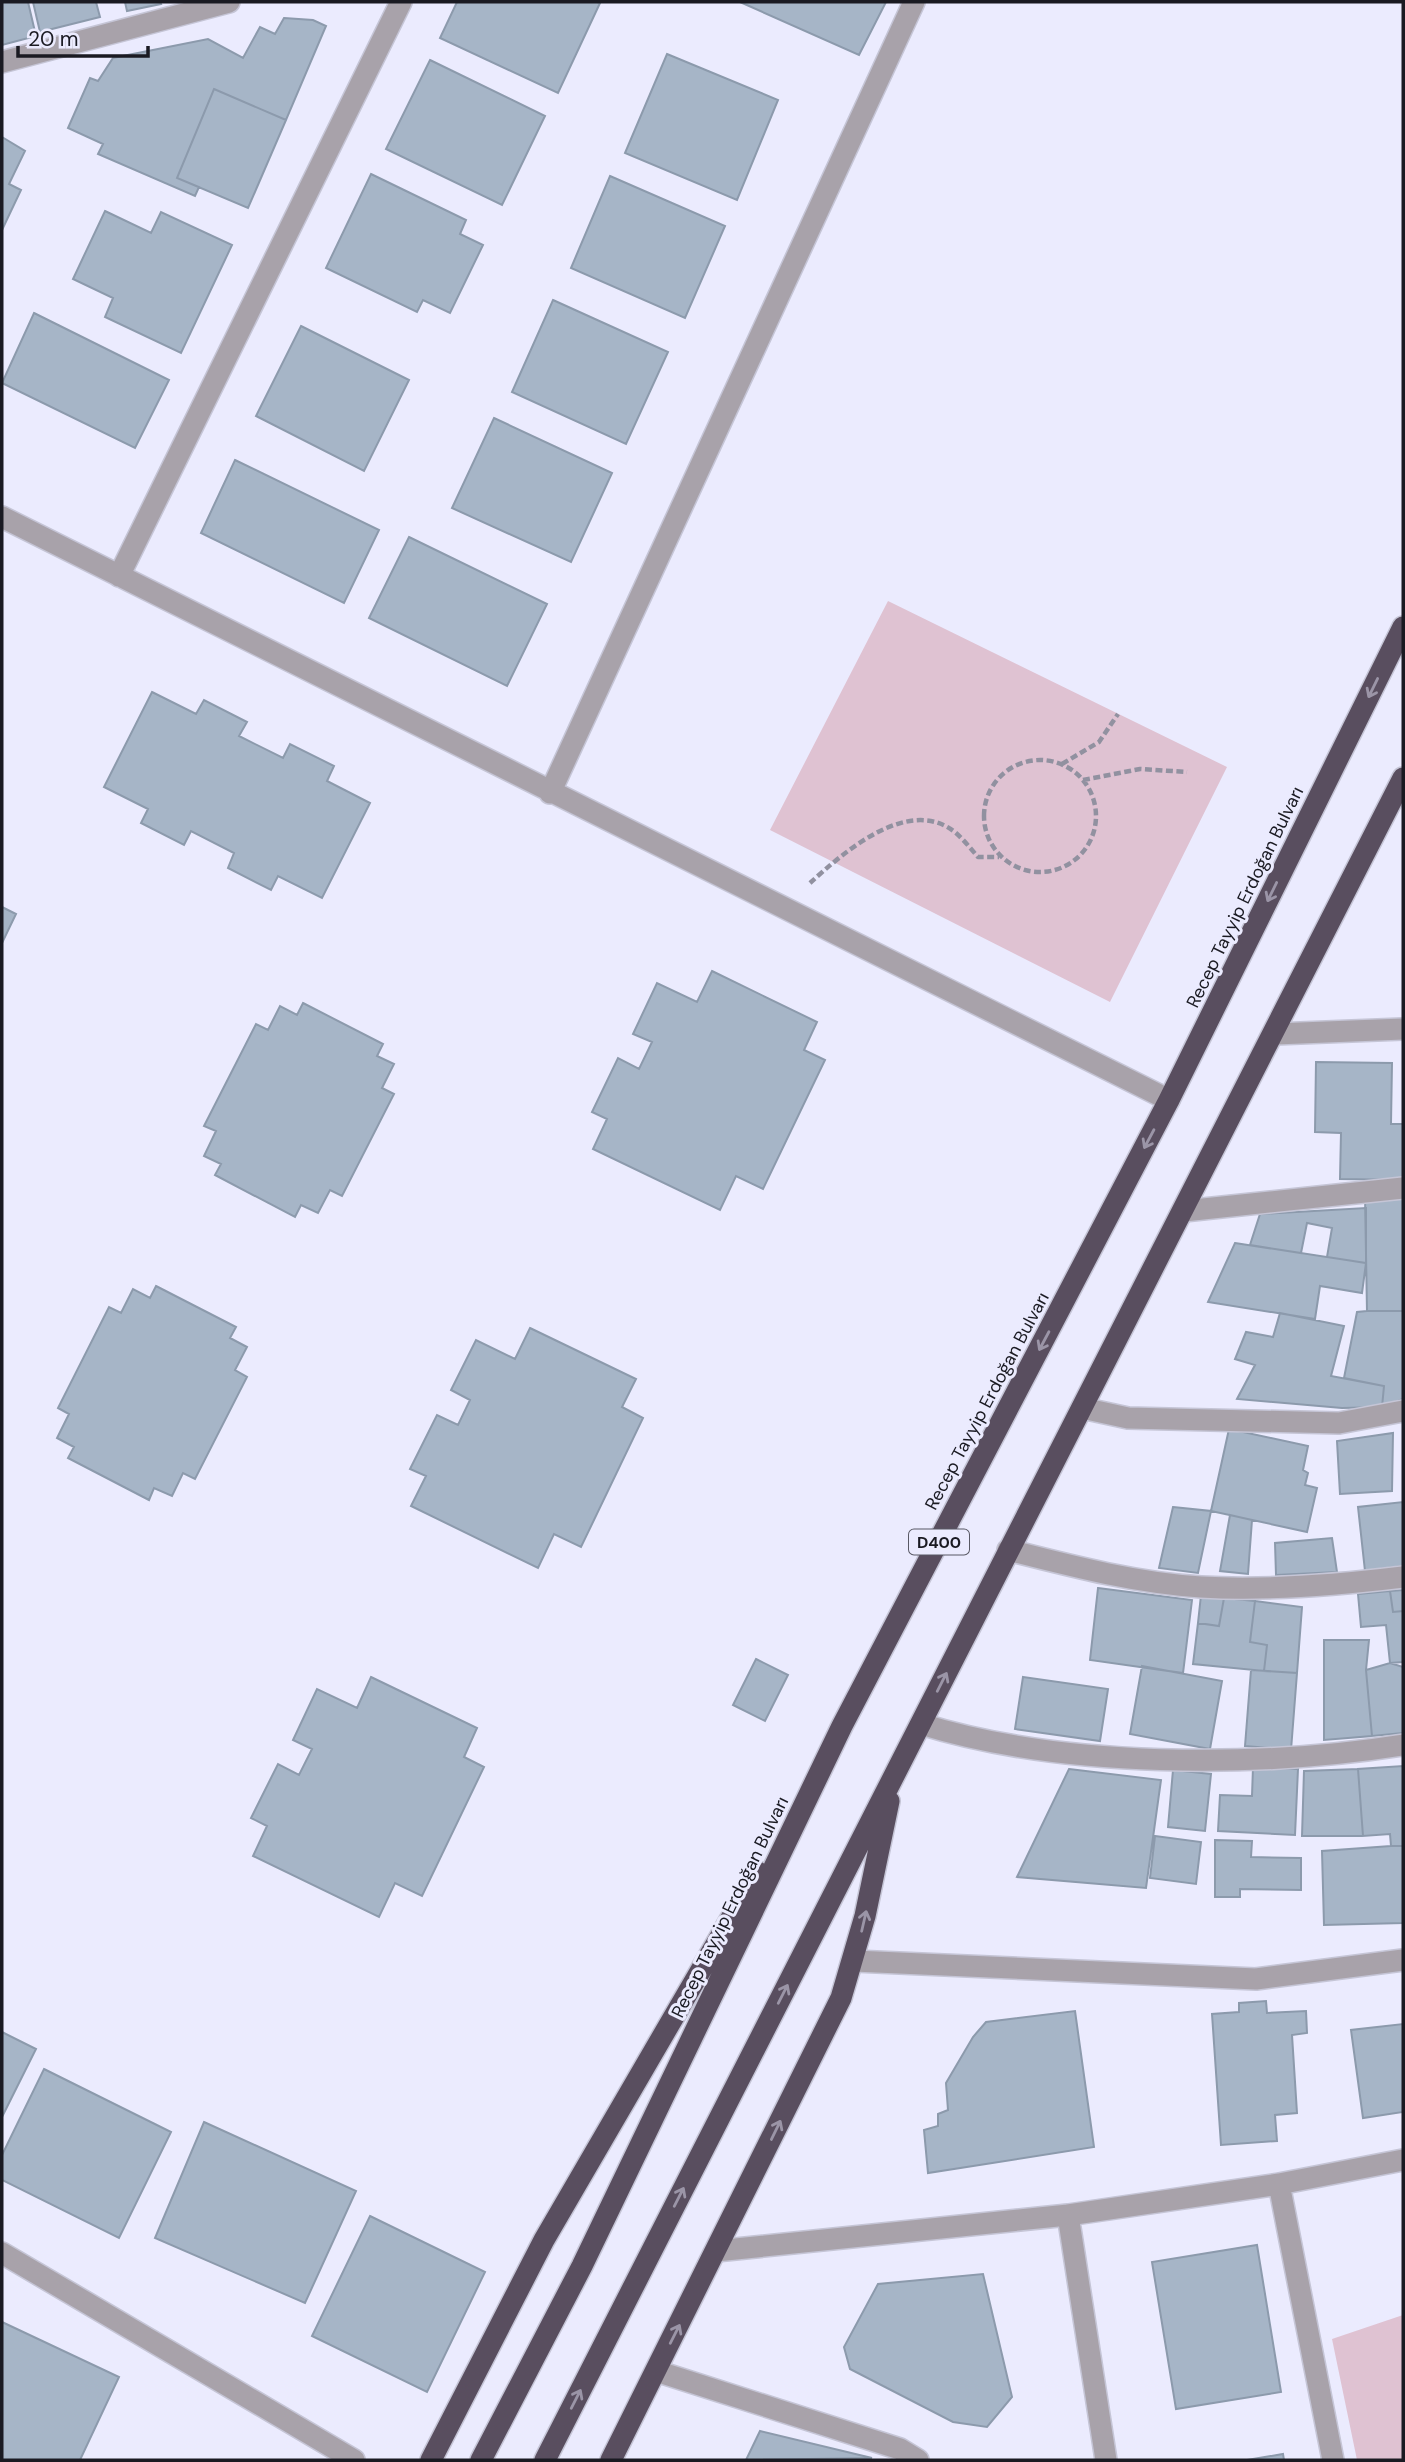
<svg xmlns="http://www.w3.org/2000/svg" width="1405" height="2462" font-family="'DM Sans',sans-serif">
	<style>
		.green { fill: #dfc2d2 }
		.building { fill: #a6b5c7; stroke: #8c9aac; stroke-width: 2 }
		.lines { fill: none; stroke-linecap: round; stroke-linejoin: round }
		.street-casing { stroke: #c5c5d6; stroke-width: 24 }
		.highway-casing { stroke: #c5c5d6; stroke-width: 24 }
		.path { stroke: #9191a0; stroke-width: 4.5; stroke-dasharray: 7 3.5; stroke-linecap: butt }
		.street { stroke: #a8a2aa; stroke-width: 21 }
		.highway { stroke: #594e5f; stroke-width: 21 }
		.oneway { stroke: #9b95a7 }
		.labels { text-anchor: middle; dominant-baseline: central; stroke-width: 6; stroke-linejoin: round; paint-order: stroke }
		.shield { fill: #ebebfe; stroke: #595964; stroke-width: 2 }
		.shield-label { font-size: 16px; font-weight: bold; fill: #1a1a22 }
		.street-label { font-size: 18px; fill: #1a1a22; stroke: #ebebfe }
	</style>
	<rect width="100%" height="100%" fill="#ebebfe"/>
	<path class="green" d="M888 601 1227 767 1110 1002 770 830Z
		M1403 2315V2460H1357L1332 2339Z"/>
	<path class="building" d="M2 2H28L36 36 2 45Z
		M33 2H96L100 17 40 32Z
		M125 2H160L161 4 127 11Z
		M457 2H597L600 3 558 93 440 38Z
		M740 2H886L859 55Z
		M284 18 313 20 326 26 286 120 214 89 177 178 199 187 195 196 98 154 103 144 68 128 90 78 98 81 113 58 208 39 243 58 260 27 275 34Z
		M667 54 778 100 737 200 625 153Z
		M430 60 545 116 502 205 386 149Z
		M214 89 286 120 248 208 177 178Z
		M2 137 25 151 9 184 21 190 2 230Z
		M371 174 466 220 460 234 483 245 450 313 423 300 417 312 326 268Z
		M610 176 725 226 685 318 571 268Z
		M105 211 151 233 161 212 232 245 181 353 105 317 113 298 73 279Z
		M553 300 668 352 626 444 512 392Z
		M34 313 169 380 135 448 2 383Z
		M301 326 409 380 364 471 256 416Z
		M494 418 612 473 571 562 452 508Z
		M235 460 379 530 344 603 201 533Z
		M409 537 547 604 507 686 369 618Z
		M152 692 196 714 204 700 247 722 239 736 283 758 290 744 334 766 327 781 370 803 322 898 278 876 271 890 228 868 234 853 191 831 184 845 141 823 148 809 104 787Z
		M2 907 16 914 2 943Z
		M712 971 817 1022 804 1050 825 1060 763 1189 736 1176 720 1210 593 1149 607 1119 592 1112 618 1058 639 1069 652 1042 633 1034 657 983 697 1002Z
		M303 1003 383 1044 377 1056 394 1064 382 1088 394 1094 342 1196 330 1190 318 1213 301 1205 295 1217 215 1175 221 1164 204 1156 216 1131 204 1126 256 1024 268 1030 280 1006 297 1015Z
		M1316 1062 1392 1063 1391 1124H1403V1180L1340 1179 1341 1133 1315 1132Z
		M1403 1195V1311H1367L1365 1196Z
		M1366 1208V1263L1327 1257 1332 1228 1307 1223 1301 1253 1250 1245 1260 1214Z
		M1235 1243 1366 1263 1362 1293 1320 1286 1315 1319 1208 1302Z
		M156 1286 236 1327 230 1338 247 1347 235 1370 247 1377 195 1479 183 1473 172 1496 154 1488 149 1500 68 1458 74 1447 57 1438 69 1414 58 1408 109 1307 121 1313 133 1289 150 1298Z
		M1367 1311H1403V1399L1382 1407 1384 1386 1344 1378 1357 1312Z
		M1280 1313 1344 1326 1331 1376 1384 1386 1382 1407 1342 1408 1237 1399 1255 1365 1235 1359 1246 1332 1273 1337Z
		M530 1328 636 1379 622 1407 643 1418 581 1547 554 1534 538 1568 411 1506 426 1476 410 1469 437 1415 458 1425 470 1400 451 1390 476 1340 515 1359Z
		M1229 1429 1308 1446 1303 1470 1308 1473 1305 1485 1317 1488 1307 1532 1211 1511Z
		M1393 1433 1392 1491 1340 1494 1337 1441Z
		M1403 1502V1566L1365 1571 1358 1507Z
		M1173 1507 1211 1511 1198 1573 1159 1568Z
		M1230 1515 1252 1520 1248 1574 1220 1571Z
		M1332 1538 1337 1572 1276 1575 1275 1543Z
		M1098 1588 1192 1600 1183 1673 1090 1660Z
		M1403 1590V1611L1393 1612 1390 1591Z
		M1390 1591 1393 1612 1403 1611V1662L1390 1663 1386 1625 1361 1627 1358 1594Z
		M1201 1595 1224 1598 1219 1626 1198 1623Z
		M1224 1598 1255 1601 1250 1642 1267 1645 1264 1671 1193 1664 1198 1623 1219 1626Z
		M1255 1601 1302 1607 1297 1673 1264 1671 1267 1645 1250 1642Z
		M1324 1640H1369L1366 1670 1372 1736 1324 1740Z
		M756 1659 788 1675 765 1721 733 1705Z
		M1390 1663 1403 1667V1733L1372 1736 1366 1670Z
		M1142 1666 1222 1681 1210 1749 1130 1734Z
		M1251 1670 1297 1673 1291 1750 1245 1746Z
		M371 1677 477 1728 464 1757 484 1767 422 1896 395 1883 379 1917 253 1856 267 1826 251 1818 278 1764 299 1775 312 1749 293 1740 317 1689 357 1708Z
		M1023 1677 1108 1689 1100 1741 1015 1729Z
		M1403 1766V1846H1391L1390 1834 1363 1836 1358 1769Z
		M1253 1767 1298 1769 1295 1835 1218 1831 1220 1795 1252 1796Z
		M1069 1769 1161 1780 1146 1888 1017 1877Z
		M1358 1769 1363 1836H1302L1304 1771Z
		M1173 1770 1211 1774 1205 1831 1168 1827Z
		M1155 1836 1201 1842 1196 1884 1150 1878Z
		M1215 1840 1252 1841 1251 1857 1301 1858V1890L1240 1889V1897H1215Z
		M1391 1846H1403V1923L1324 1925 1322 1851Z
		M1266 2001 1267 2013 1306 2011 1307 2033 1292 2035 1297 2113 1275 2115 1277 2141 1221 2145 1212 2014 1239 2012V2003Z
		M1075 2011 1094 2147 928 2173 924 2130 938 2126V2114L948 2110 946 2083 973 2037 986 2022Z
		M1403 2024V2112L1363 2118 1351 2030Z
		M2 2032 36 2049 2 2117Z
		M44 2069 171 2132 119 2238 2 2180V2155Z
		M204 2122 356 2191 305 2303 155 2238Z
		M370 2216 485 2272 427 2392 312 2336Z
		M1257 2245 1281 2392 1176 2409 1152 2262Z
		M983 2274 1012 2397 987 2427 953 2422 850 2369 844 2347 878 2284Z
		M2 2322 119 2377 80 2460H2Z
		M760 2431 872 2458 746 2460Z
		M1283 2454 1284 2460H1247Z"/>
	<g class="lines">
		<g class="street-casing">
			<path id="street" d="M2 62 229 2
				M2 517 1169 1100
				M119 576 401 2
				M550 793 914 2
				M1275 1034 1403 1029
				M1184 1211 1403 1188
				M1082 1408 1128 1418 1339 1423 1403 1411
				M1008 1550C1071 1566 1136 1583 1201 1587 1268 1591 1337 1585 1403 1577
				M921 1724C1063 1768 1257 1768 1403 1745
				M854 1961 1256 1979 1403 1960
				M1279 2184 1333 2460
				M1068 2215 1106 2460
				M716 2251 1068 2215 1279 2184 1403 2160
				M2 2253 354 2460
				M656 2371 900 2449 918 2460"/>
		</g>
		<g class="highway-casing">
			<path id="highway" d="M431 2460 544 2240 758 1872
				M481 2460 582 2266 842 1726 1169 1100 1403 627
				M545 2460 1403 778
				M611 2460 841 1998 865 1916 889 1801"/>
		</g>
		<path class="path" d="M984 816a56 56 0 1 1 112 0a56 56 0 1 1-112 0Z
			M1062 764 1099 742 1118 714
			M1083 780 1140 769 1187 772
			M810 883C843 853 909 794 956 833 964 840 971 849 978 857H999"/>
		<use href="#street" class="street"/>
		<use href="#highway" class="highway"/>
	</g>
	<defs><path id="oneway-shaft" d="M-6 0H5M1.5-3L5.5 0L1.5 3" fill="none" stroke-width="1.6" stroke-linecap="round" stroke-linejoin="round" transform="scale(1.75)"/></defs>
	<g class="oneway">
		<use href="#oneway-shaft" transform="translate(1373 688) rotate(116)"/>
		<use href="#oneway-shaft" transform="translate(1272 892) rotate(116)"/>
		<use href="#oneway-shaft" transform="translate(1149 1139) rotate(118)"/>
		<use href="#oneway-shaft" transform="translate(1044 1341) rotate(118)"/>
		<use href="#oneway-shaft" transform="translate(942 1682) rotate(-63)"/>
		<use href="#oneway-shaft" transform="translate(864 1921) rotate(-77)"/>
		<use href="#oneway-shaft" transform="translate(783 1994) rotate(-63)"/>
		<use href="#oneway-shaft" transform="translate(776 2130) rotate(-64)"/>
		<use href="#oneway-shaft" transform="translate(679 2197) rotate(-63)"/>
		<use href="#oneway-shaft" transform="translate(675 2334) rotate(-63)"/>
		<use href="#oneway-shaft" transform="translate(576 2399) rotate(-63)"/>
	</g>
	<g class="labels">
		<rect class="shield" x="909" y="1529.5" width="60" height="25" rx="5"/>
		<g class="shield-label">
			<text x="939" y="1542">D400</text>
		</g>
		<g class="street-label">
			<text transform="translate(1245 897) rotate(-64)">Recep Tayyip Erdoğan Bulvarı</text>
			<text transform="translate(987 1401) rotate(-62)">Recep Tayyip Erdoğan Bulvarı</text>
			<text transform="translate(730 1907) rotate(-64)">Recep Tayyip Erdoğan Bulvarı</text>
		</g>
	</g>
	<rect width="1405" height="2462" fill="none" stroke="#1a1a22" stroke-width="7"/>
	<path d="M18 46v10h130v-10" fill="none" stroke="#1a1a22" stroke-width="3.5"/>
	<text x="28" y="46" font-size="21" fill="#1a1a22" stroke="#ebebfe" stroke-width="5" paint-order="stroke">20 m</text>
</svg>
